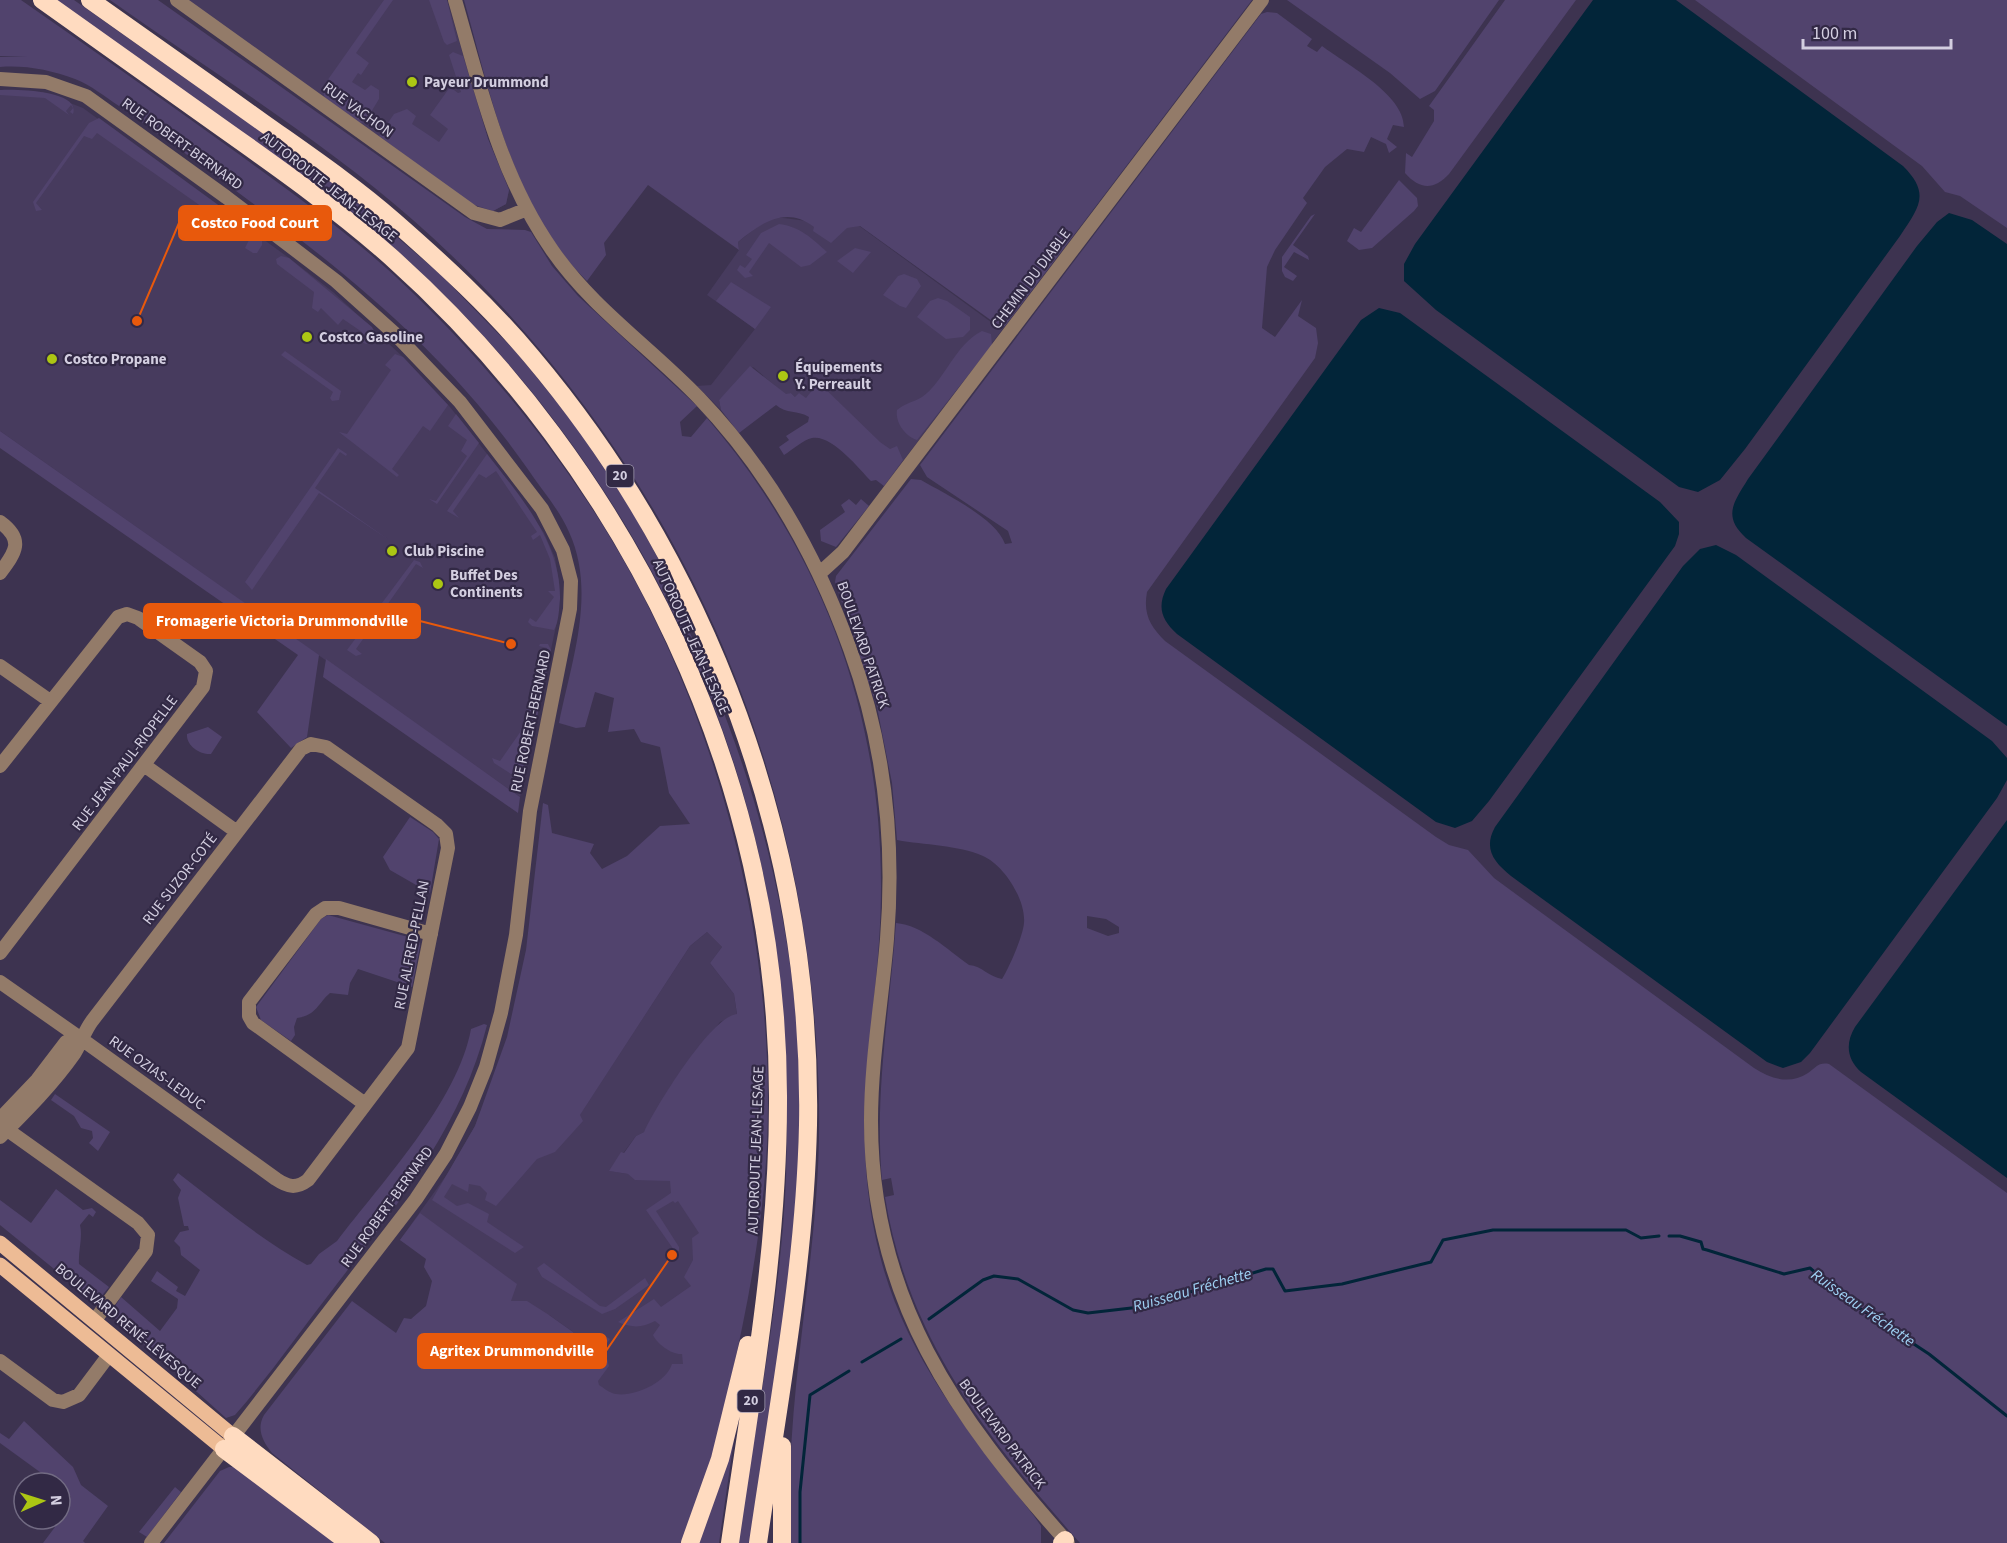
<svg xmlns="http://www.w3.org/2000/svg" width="2007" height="1543" font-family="'Source Sans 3',sans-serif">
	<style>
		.built { fill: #473b5e }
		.green { fill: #51436d; fill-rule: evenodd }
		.water { fill: #022539 }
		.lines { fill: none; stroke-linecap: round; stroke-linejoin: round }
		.stream { stroke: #022539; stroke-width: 3 }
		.minor { stroke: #937b69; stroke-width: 14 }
		.major { stroke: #edbb95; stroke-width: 15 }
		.highway { stroke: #ffdbc0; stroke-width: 18 }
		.poi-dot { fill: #acc613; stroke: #322945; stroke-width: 2 }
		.labels { text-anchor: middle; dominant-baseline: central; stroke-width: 4.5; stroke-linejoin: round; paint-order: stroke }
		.shield { fill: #322945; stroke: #a39cb2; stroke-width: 1.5 }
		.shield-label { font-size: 14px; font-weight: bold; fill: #d3cee0 }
		.poi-label { font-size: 15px; font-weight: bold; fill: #d3cee0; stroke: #322945; text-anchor: start }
		.street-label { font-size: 15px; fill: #d3cee0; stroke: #322945 }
		.water-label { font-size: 16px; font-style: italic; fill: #9fd1f4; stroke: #322945 }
		.leader { fill: none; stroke: #e8590c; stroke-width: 2 }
		.callout-dot { fill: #e8590c; stroke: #322945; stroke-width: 2 }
		.callout { fill: #e8590c; stroke: #e8590c; stroke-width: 2 }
		.callout-label { font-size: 16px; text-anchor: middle; font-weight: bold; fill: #fff }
	</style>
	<rect width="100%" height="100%" fill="#3d3350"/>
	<path class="built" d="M186 0H447L488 139 509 190 506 204 493 211 481 209Z
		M0 90 42 92 83 108 289 258 333 292 403 357 450 407 499 469 544 533 555 558 559 582 557 621 520 797 0 431Z
		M836 209 995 325 1005 326 884 486 791 393 786 395 753 367 719 400 721 410 697 386 711 385 755 329 707 295 739 250 738 242 763 222 776 217 807 221 815 227Z
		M707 932 722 947 710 963 734 994 737 1015 720 1022 703 1043 671 1086 644 1132 636 1136 610 1171 670 1181 673 1187 705 1188 695 1361 682 1410 656 1413 649 1424 582 1380 580 1344 573 1332 549 1315 510 1313 400 1240 448 1173 475 1126 488 1093 579 1116 690 946Z"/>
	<path class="green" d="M0 0H21C90 48 158 96 226 145 291 192 357 238 415 295 479 357 538 427 587 501 709 684 777 925 767 1145 763 1225 748 1305 730 1383 724 1410 720 1438 711 1465 703 1491 692 1517 682 1543H385L272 1453C263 1442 256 1429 264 1415L352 1301 396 1333 404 1318 411 1319 426 1306 432 1281 424 1267 426 1259 400 1240 420 1213 517 1284 511 1301H527L549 1315 573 1332 586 1349 603 1335 610 1339 604 1347 609 1366 598 1381 599 1385C604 1388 609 1393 616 1394 634 1397 666 1383 672 1364H683L682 1354C672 1355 657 1344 653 1335L660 1325 655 1321C642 1328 632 1328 618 1322L654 1299 661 1307 691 1286 684 1277 693 1260 692 1238 699 1233 678 1201 675 1203 673 1201 656 1211 679 1247V1251L674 1250 646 1210 671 1193 670 1181 635 1180 628 1174 609 1171 621 1152 624 1153 636 1136 644 1132C655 1108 711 1016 737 1014L734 994 710 963 722 947 707 932 690 946 580 1115 583 1121 555 1152 537 1159 496 1206 485 1200 487 1193 480 1186 469 1184 468 1192 452 1184 444 1197 457 1206 468 1203 489 1214 487 1222 524 1247 515 1253 432 1200 475 1126 507 1037 526 950 543 803 548 805 552 833 594 844 590 853 602 869 627 856 660 826 690 824 669 793 660 747 641 742 634 729 608 732 614 698 595 692 585 727 576 728 559 723C571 662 597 593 569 532 559 509 541 489 527 468 437 339 322 254 197 162 171 143 145 124 119 106 105 97 91 85 75 79 51 70 25 65 0 67V57L27 56H0Z
		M55 0H74L335 184 440 274 517 353 576 426 632 511 672 584 675 602C747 746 796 914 799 1076 803 1233 772 1389 750 1543H738C755 1422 781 1300 786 1178 788 1104 787 1030 777 957 744 693 610 448 417 269 362 218 303 176 242 133 180 89 117 44 55 0Z
		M110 0H158L465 217 487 229 525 230 531 232 552 266 578 296 697 406 680 422 682 436 691 437 707 418C834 566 893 747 879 942 871 1055 851 1142 880 1256 906 1358 971 1435 1034 1516L1041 1526V1543H791C782 1397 822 1253 819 1106 813 762 672 448 413 220 321 139 210 71 110 0Z
		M384 0H393L356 53 369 63 361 75 358 73 352 82 365 90 371 85 379 90V99L365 122 359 123 325 99 322 88Z
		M429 0H447L457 41 447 45 444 42Z
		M464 0H1252L1005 326H999L860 226 847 228 831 243 813 231 814 227C786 205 761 223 738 242L739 250 648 185 604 243 606 255 587 281C513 209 491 96 464 0Z
		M1287 0H1499L1435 91 1420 99 1390 73Z
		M1505 0H1576L1449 174C1434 190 1420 190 1405 173L1406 153 1412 157 1434 121V110L1429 106Z
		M1695 0H2007V228L1960 196 1945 192 1922 166Z
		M1267 12 1277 13 1312 39 1307 46 1317 52 1322 46C1347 65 1404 94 1404 127L1393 125 1387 139 1397 147 1389 153 1386 144 1371 137 1364 152 1347 149 1325 167 1303 198 1307 203 1275 250 1267 267 1262 328 1275 337 1302 300 1298 316 1316 328 1318 343 1315 358 1147 592C1143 614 1150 626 1165 641L1436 837 1449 845 1468 850 1494 878 1754 1068C1771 1079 1790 1085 1808 1073 1816 1068 1818 1062 1829 1064L2007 1193V1543H1080C988 1439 908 1339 885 1197L894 1195 891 1178 882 1180C874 1093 890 1009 896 923 922 925 948 950 969 965 982 966 989 977 1002 979 1009 968 1023 936 1024 923 1026 900 1004 865 983 856 958 845 924 845 897 840L892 783 877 707 835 582 836 576 911 479 921 480C945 494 996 518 1005 544L1012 543 1008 531 927 477 920 465 1261 14ZM1087 916 1106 919 1119 927V933L1108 936 1087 928Z
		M453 52 463 56 488 139 509 190 506 204 493 211 469 203 379 136 394 114 407 109 416 116 412 124 439 142 448 129 430 115 450 87 458 93 461 92 449 55Z
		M0 90C15 89 81 90 73 114L70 112 73 108 71 105 66 111 69 115 45 98 0 95Z
		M99 118 262 237V245L257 253H253L245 248 249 240 97 133 92 139 84 136 36 203 42 210 36 211 33 202 89 123Z
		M1399 180 1417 198 1418 206 1414 211 1372 248 1359 250 1347 241 1354 228 1361 232Z
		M1315 214 1293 245 1308 256 1309 260 1294 252 1284 267 1297 276 1293 281 1285 277 1282 271V257L1311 216Z
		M779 224C799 226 813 239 827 252L810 265 801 267 769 243 749 272 753 276 745 278 737 270 740 265 745 268 752 259 746 255 761 233Z
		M855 248 871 252 853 273 837 261Z
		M281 256 289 258 372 327 375 333 373 341 366 344 357 340 362 332 343 319 338 325 321 308 318 312 312 308 314 292 277 264 276 259Z
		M904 274 917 279 921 286 906 308 900 306 883 295 898 276Z
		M731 282 771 307 755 329 716 301Z
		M938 298 947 301 970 317V330L963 337 946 339 917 317 930 301Z
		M982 331 991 334 992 345 917 440C905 436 895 422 897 410 905 403 914 402 922 397 944 382 955 344 982 331Z
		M285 351 341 391 339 400 332 401 330 398 333 392 281 355Z
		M395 354 403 357 448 405 430 431 423 426 392 469 399 475 397 477 339 432 347 434 391 370 385 365Z
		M750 366 786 394 791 393 795 397 799 393 806 398 814 388 808 383 813 377 880 442 890 449 897 446 903 460 884 486 876 480 871 481C859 469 832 434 812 438 803 440 792 450 784 455L779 447 789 440 786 436 808 422 809 417C798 410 786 414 776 405L739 433 721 410 719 400Z
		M456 414 479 443 437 504 429 499 436 501 467 456 461 451 467 440 448 426Z
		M0 431 319 655 307 737 291 748 257 712 298 655 0 448Z
		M338 448 347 454 346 456 340 452 315 488 389 540 319 493 252 590 245 582Z
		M487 454C520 496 561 542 560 599 559 608 559 622 554 630L532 626 528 622 530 618 536 622 554 597 548 591H555L550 559 540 535 533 540 531 536 537 532 496 471 486 478 479 474 453 511 459 518 447 511Z
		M849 499 856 505 861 499 869 506 836 547 821 541 820 530 845 512 841 505Z
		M414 560 420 562 423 568 416 564 356 649 362 654 356 656 347 650Z
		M540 644H548L551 650 527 765 522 772 511 774 494 763 492 758 500 761 533 714 526 709 535 707 547 648 539 646Z
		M326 659 520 797 518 813 323 677Z
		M208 727 222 737 211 754C201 755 186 746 187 734Z
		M410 817 433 832 439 839 430 893 390 870 383 857Z
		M328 915 419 940 420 946 412 987 358 969 350 983 348 995 330 993C318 1003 317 1015 297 1018L294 1027 295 1035 291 1041 261 1020 256 1007 321 919Z
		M484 1024 487 1025C461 1129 394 1209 330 1293 299 1333 269 1376 235 1415L226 1418 110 1314 121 1297 160 1331 177 1308 178 1299 151 1281 157 1271 178 1287 176 1291 185 1296 200 1270 181 1255 180 1247 174 1241 180 1232 189 1230 188 1226H184L178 1198 181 1190 173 1180 178 1173C220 1205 261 1240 307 1265L311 1264 319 1254 337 1241C382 1182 458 1101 471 1029Z
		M55 1094 110 1132 98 1151 89 1143 93 1138 92 1131 81 1128 74 1116 51 1100Z
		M56 1189 83 1210 92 1208 96 1212 93 1217 89 1214 80 1225C83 1238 78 1251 79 1264L109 1287 96 1303 0 1225V1200L31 1223Z
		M544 1263 600 1306 606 1307 645 1278 649 1285 615 1309 602 1314 542 1277 537 1268Z
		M24 1421 73 1467 81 1485 108 1506 83 1541 85 1543H43L55 1527 42 1523V1519H60V1506L71 1497 60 1488V1483H55L0 1443V1433L9 1439Z
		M736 1426 719 1543H695Z
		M229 1467H234L336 1543H164L220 1471Z
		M175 1487 181 1492 147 1537 139 1532Z"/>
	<path class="water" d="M1593 0H1676L1903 166C1931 194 1919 207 1900 236L1745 449 1720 480 1698 492 1679 487 1436 310 1404 281V264L1415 244Z
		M1949 213 1972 220 2007 244V726L1746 538C1722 516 1734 502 1748 479L1917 246 1937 222Z
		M1379 308 1400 313 1660 502 1679 522V534L1675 546 1489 801 1472 821 1455 828 1436 822 1177 634C1162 620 1157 608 1166 589L1361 320Z
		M1716 545 1736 555 1992 741 2007 758V780L1997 798 1810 1053 1801 1062 1783 1068 1767 1062 1511 876C1494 862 1483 849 1495 827L1683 566 1700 549Z
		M2007 820V1178L1861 1072C1847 1059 1845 1044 1855 1027Z"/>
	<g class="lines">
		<path class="stream" d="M1669 1236H1680L1701 1242 1703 1249 1707 1250 1784 1274 1810 1268 1847 1300 1929 1354 2007 1416
			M929 1319 983 1280 994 1276 1018 1279 1073 1310 1088 1313 1140 1307 1266 1269H1273L1285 1291 1342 1284 1431 1262 1443 1240 1493 1230H1626L1641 1238 1659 1236
			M862 1362 901 1339
			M800 1543V1492L810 1395 849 1371"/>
		<path class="minor" d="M177 0 474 213 500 220 527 209
			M455 0C480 86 500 176 552 250 592 308 650 347 699 398 767 469 817 557 850 649 884 742 895 841 887 939 882 1000 871 1060 871 1121 871 1298 955 1417 1068 1543
			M0 79 46 82 86 96 226 197 336 281 394 333 460 402 542 509 563 550 571 581 570 609 530 811 516 935 501 1013 486 1067 470 1107 446 1154 416 1199 151 1543
			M0 522C25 540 15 553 0 573
			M820 573 843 552 1262 0
			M0 666 50 701
			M144 765 237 832
			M0 766 118 617 127 614 138 618 200 662 206 671 203 687 0 953
			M0 982 80 1038 276 1179C288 1187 296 1189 308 1180L408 1048 448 848 446 834 437 825 326 747 311 744 301 749 92 1021C84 1032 80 1045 74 1054 53 1084 26 1111 0 1137
			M365 1104 253 1023 249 1016V1002L316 914 325 908H339L431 934
			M0 1119 37 1080 66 1042 80 1038
			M2 1126 138 1223 148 1235 146 1251 95 1320
			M0 1361 53 1400 63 1402 79 1395 109 1355"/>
		<path class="major" d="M0 1243 233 1436
			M0 1265 224 1449"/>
		<path class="highway" d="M42 0C102 43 162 86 222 128 280 169 338 210 391 257 630 471 780 780 778 1103 778 1251 751 1397 730 1543
			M90 0C148 41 205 81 262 122 307 154 353 185 394 221 442 263 490 307 531 356 710 568 813 847 808 1125 805 1265 778 1404 758 1543
			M233 1436 371 1543
			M782 1446V1543
			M224 1449 349 1543
			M690 1543 720 1459 748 1345
			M1062 1543 1065 1540"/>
	</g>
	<g class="poi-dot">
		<circle cx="412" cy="82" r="6"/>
		<circle cx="307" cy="337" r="6"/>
		<circle cx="52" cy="359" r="6"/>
		<circle cx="783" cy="376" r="6"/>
		<circle cx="392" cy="551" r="6"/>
		<circle cx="438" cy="584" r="6"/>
	</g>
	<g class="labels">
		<g class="shield">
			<rect x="606.5" y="465" width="27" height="22" rx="4.5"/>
			<rect x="737.5" y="1390" width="27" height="22" rx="4.5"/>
		</g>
		<g class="shield-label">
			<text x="620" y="476">20</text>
			<text x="751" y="1401">20</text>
		</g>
		<g class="poi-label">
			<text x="424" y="82">Payeur Drummond</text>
			<text x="319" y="337">Costco Gasoline</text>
			<text x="64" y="359">Costco Propane</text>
			<text x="795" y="367">Équipements<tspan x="795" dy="17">Y. Perreault</tspan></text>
			<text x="404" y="551">Club Piscine</text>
			<text x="450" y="575">Buffet Des<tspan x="450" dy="17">Continents</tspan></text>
		</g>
		<g class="street-label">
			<text transform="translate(358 110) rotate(36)">RUE VACHON</text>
			<text transform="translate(182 144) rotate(36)">RUE ROBERT-BERNARD</text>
			<text transform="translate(329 187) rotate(38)">AUTOROUTE JEAN-LESAGE</text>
			<text transform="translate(1031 279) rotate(-53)">CHEMIN DU DIABLE</text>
			<text transform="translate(691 637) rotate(66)">AUTOROUTE JEAN-LESAGE</text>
			<text transform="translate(863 645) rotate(71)">BOULEVARD PATRICK</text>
			<text transform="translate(531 721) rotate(-78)">RUE ROBERT-BERNARD</text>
			<text transform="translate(125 763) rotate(-53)">RUE JEAN-PAUL-RIOPELLE</text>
			<text transform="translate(180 879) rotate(-52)">RUE SUZOR-COTÉ</text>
			<text transform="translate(412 945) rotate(-79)">RUE ALFRED-PELLAN</text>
			<text transform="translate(157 1073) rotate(36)">RUE OZIAS-LEDUC</text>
			<text transform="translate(756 1150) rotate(-88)">AUTOROUTE JEAN-LESAGE</text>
			<text transform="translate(387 1207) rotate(-54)">RUE ROBERT-BERNARD</text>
			<text transform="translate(128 1326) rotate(40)">BOULEVARD RENÉ-LÉVESQUE</text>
			<text transform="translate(1002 1434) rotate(53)">BOULEVARD PATRICK</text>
		</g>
		<g class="water-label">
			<text transform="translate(1192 1290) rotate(-16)">Ruisseau Fréchette</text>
			<text transform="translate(1863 1308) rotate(35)">Ruisseau Fréchette</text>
		</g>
	</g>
	<path class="leader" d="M137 321L179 223M511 644L420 621M672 1255L606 1351"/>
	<g class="callout-dot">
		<circle cx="137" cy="321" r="6"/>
		<circle cx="511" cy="644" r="6"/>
		<circle cx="672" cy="1255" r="6"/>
	</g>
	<g class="callout">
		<rect x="179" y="206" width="152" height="34" rx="6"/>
		<rect x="144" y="604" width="276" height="34" rx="6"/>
		<rect x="418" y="1334" width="188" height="34" rx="6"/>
	</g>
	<g class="callout-label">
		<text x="255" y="228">Costco Food Court</text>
		<text x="282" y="626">Fromagerie Victoria Drummondville</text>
		<text x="512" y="1356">Agritex Drummondville</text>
	</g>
	<g transform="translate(42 1501) rotate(87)"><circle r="28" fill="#322945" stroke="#726b83" stroke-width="1.5"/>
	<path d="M0-4.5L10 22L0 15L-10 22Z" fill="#acc613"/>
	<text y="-9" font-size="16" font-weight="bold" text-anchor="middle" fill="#d3cee0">N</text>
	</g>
	<path d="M1803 39v9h148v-9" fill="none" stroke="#d3cee0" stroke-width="3"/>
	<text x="1812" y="39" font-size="18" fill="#d3cee0" stroke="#322945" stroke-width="4.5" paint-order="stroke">100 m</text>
</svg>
